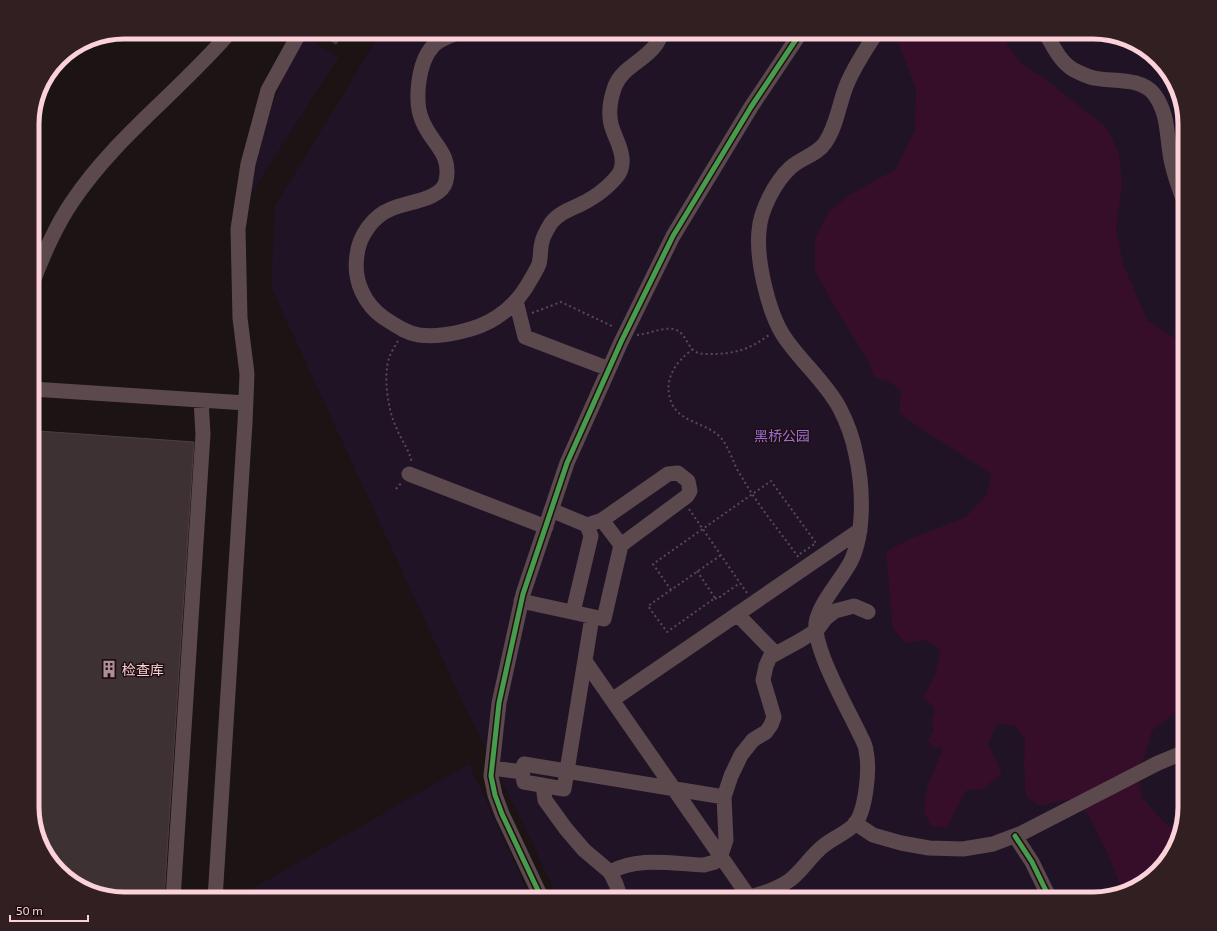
<svg xmlns="http://www.w3.org/2000/svg" width="1217" height="931" font-family="'Exo 2','Noto Sans SC',sans-serif">
	<style>
		.green { fill: #201326 }
		.water { fill: #370e2a }
		.building { fill: #3e3133; stroke: #4f3e41 }
		.lines { fill: none; stroke-linecap: round; stroke-linejoin: round }
		.path { stroke: #5c4858; stroke-width: 2; stroke-dasharray: 2 3; stroke-linecap: butt }
		.minor { stroke: #5c494e; stroke-width: 15 }
		.cycleway-casing { stroke: #200f11; stroke-width: 8 }
		.cycleway { stroke: #469c4c; stroke-width: 5 }
		.labels { text-anchor: middle; dominant-baseline: central; stroke-width: 3; stroke-linejoin: round; paint-order: stroke }
		.park-label { font-size: 14px; fill: #9a6dd6; stroke: #200f11 }
		.poi-label { font-size: 14px; fill: #fbd2da; stroke: #200f11; text-anchor: start }
		.rim { fill: none; stroke: #fbd2da; stroke-width: 5 }
	</style>
	<rect width="100%" height="100%" fill="#1c1314"/>
	<path class="green" d="M381 32H1093L1149 51 1176 84 1185 124V807L1166 863 1133 890 1093 899H558L531 840 463 703 271 287 275 206Z
		M302 36 339 57 250 195 252 163 261 135 287 67Z
		M469 764 531 899H249L250 890Z"/>
	<path class="water" d="M892 32H988L1002 37 1021 63 1045 79 1107 128 1119 154 1122 185 1116 228 1123 264 1147 320 1185 345V704L1152 731 1138 777 1143 799 1168 826 1178 827 1166 863 1133 890 1123 892 1107 852 1088 814 1069 799 1040 806 1026 796 1024 765 1025 739 1014 725 997 723 988 744 1002 773 983 789 967 790 961 799 947 828 931 826 924 812 927 788 943 748 933 747 928 740 934 731 932 721 935 712 931 704 923 698 935 676 940 649 926 640 906 643 893 629 886 552 912 538 966 517 987 494 991 474 910 421 899 412 901 390 886 380 874 377 868 360 836 309 815 270V239L829 211 851 194 896 169 915 130 916 89 897 39Z"/>
	<path class="building" d="M318 32H344L336 44Z
		M38 431 194 442 164 899H124L68 880 42 848 32 813V525Z"/>
	<g class="lines">
		<path class="path" d="M532 313 561 302 614 327
			M637 335C649 334 662 327 674 329 684 332 686 342 692 349 697 354 703 354 709 354 734 354 749 350 769 335
			M398 341C395 346 391 352 389 358 383 377 388 410 396 427 401 440 409 449 412 463
			M693 349C675 362 662 381 672 404 681 423 708 423 721 438 727 445 730 454 734 462 736 469 741 475 744 481 760 508 781 533 799 558
			M396 489 402 482
			M689 509 747 593
			M697 571 715 598 667 632 648 606 721 555
			M671 590 653 564 771 481 816 543 797 556
			M715 598 717 599 740 583"/>
		<path class="minor" d="M459 32C450 36 439 39 433 46 418 62 414 101 422 120 431 144 452 152 446 181 442 200 406 202 391 209 373 216 359 236 357 255 353 280 364 304 384 318 395 325 406 333 419 335 442 338 478 330 497 317 511 308 523 294 531 279 534 274 537 269 539 264 541 257 540 249 542 242 543 236 548 228 551 223 560 211 575 208 587 201 596 196 604 190 611 183 615 179 620 174 621 169 626 154 614 137 611 124 608 111 611 97 615 86 622 68 643 61 654 47 658 43 660 37 663 32
			M502 32H503
			M1045 32C1053 46 1060 62 1074 70 1080 73 1088 77 1094 78 1113 82 1140 77 1154 94 1170 115 1166 140 1172 164 1175 178 1180 191 1185 204
			M32 284C43 256 55 227 72 202 115 137 180 91 230 32
			M516 301 525 337 609 369
			M32 389 246 403
			M409 474 546 527
			M551 510 587 525 591 536 573 612
			M602 520 621 545
			M521 601 604 619 621 545 687 496 690 491 688 481 678 473 668 474 602 520 587 525
			M737 614 776 654
			M585 661 749 897
			M612 700 860 530
			M492 768 522 772 524 782 564 789 592 617
			M522 772 524 764 724 797
			M543 785 545 800 566 829 584 850 610 872 616 884 621 899
			M855 823 873 835 901 843 929 848 963 849 993 844 1022 833 1158 763 1185 752
			M1015 836 1032 862 1050 899
			M610 872C638 856 673 864 704 865L715 862 720 857 723 849 726 840 724 797 731 776 741 755 753 740 766 732 771 725 774 717 763 680 766 666 770 657 801 640 817 630 825 619 835 611 854 606 868 612
			M173 899 203 434 201 400
			M215 899 245 423 247 374 240 318 238 229 248 164 268 90 300 32
			M542 899 502 814 495 795 491 776 499 703 523 594 567 463 621 342 673 236 751 107 801 32
			M742 899C759 895 776 890 790 880 802 871 810 857 822 847 832 838 845 834 854 825 866 812 870 768 866 751 866 746 863 741 861 737 849 711 813 649 816 623 819 603 842 579 851 561 865 532 863 486 856 455 853 439 847 422 839 407 824 380 799 360 783 335 768 311 756 259 759 231 760 211 775 182 790 168 800 158 817 155 825 143 837 126 839 103 847 84 855 65 866 49 877 32"/>
		<g class="cycleway-casing">
			<path id="cycleway" d="M1015 836 1032 862 1050 899
				M542 899 502 814 495 795 491 776 499 703 523 594 567 463 621 342 673 236 751 107 801 32"/>
		</g>
		<use href="#cycleway" class="cycleway"/>
	</g>
	<defs>
		<g id="building-bare" transform="scale(1.38)"><path d="M-4-6H4V6H1V3H-1V6H-4ZM-2.5-4.3h1.7v1.8h-1.7ZM.8-4.3h1.7v1.8H.8ZM-2.5-1h1.7V.8h-1.7ZM.8-1h1.7V.8H.8Z" fill="#ad8f95" stroke="#200f11" stroke-width="2.5" paint-order="stroke"/></g>
	</defs>
	<g fill-rule="evenodd">
		<use href="#building-bare" x="109" y="669"/>
	</g>
	<g class="labels">
		<g class="park-label">
			<text x="782" y="435">黑桥公园</text>
		</g>
		<g class="poi-label">
			<text x="122" y="669">检查库</text>
		</g>
	</g>
	<path d="M0 0H1217V931H0ZM124 39H1093A85 85 0 0 1 1178 124V807A85 85 0 0 1 1093 892H124A85 85 0 0 1 39 807V124A85 85 0 0 1 124 39Z" fill="#321f21" fill-rule="evenodd"/>
	<path class="rim" d="M124 39H1093A85 85 0 0 1 1178 124V807A85 85 0 0 1 1093 892H124A85 85 0 0 1 39 807V124A85 85 0 0 1 124 39Z"/>
	<path d="M10 915v6h78v-6" fill="none" stroke="#fbd2da" stroke-width="2"/>
	<text x="16" y="915" font-size="12" fill="#fbd2da" stroke="#200f11" stroke-width="3" paint-order="stroke">50 m</text>
</svg>
